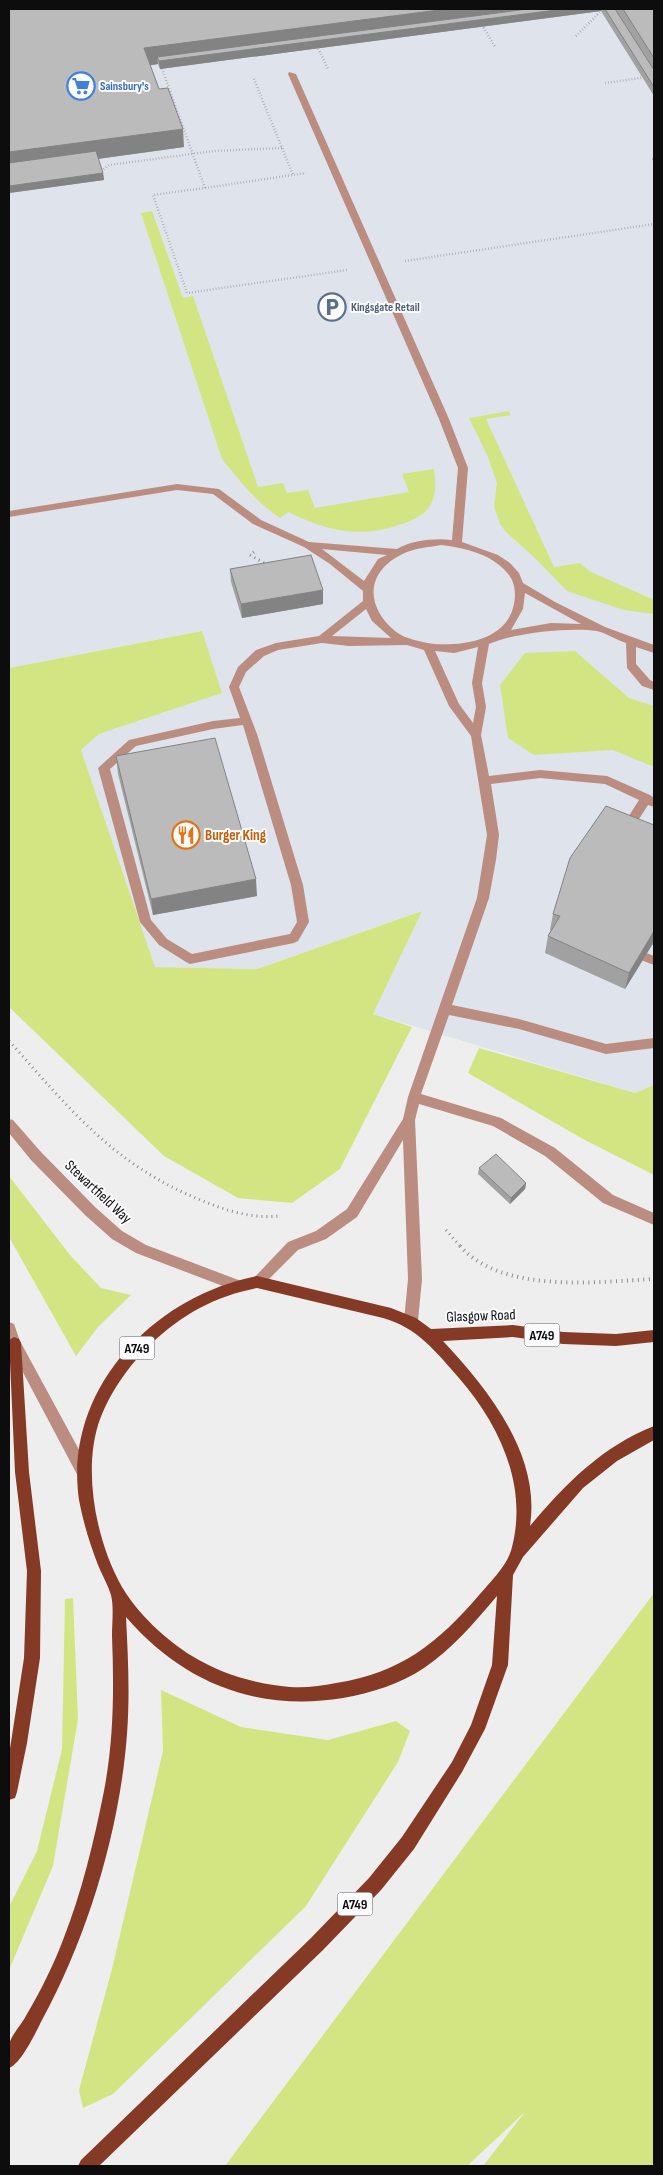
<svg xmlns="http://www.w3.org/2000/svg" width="663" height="2175" font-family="'Sofia Sans Condensed',sans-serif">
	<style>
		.built { fill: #dfe3eb }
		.green { fill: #d3e582 }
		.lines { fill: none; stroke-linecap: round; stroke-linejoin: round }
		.path-far2 { stroke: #8c8c8d; stroke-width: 2.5; stroke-dasharray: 0.5 2.5; stroke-linecap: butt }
		.path-far1 { stroke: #8c8c8d; stroke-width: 3; stroke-dasharray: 1 4; stroke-linecap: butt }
		.path { stroke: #8c8c8d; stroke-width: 4; stroke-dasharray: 1 4.5; stroke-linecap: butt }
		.minor { fill: #ba8d80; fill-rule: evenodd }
		.major { fill: #853a25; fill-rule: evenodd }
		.wall { fill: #a1a1a2 }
		.shaded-wall { fill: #838384 }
		.building { fill: #bbbbbc; stroke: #838384 }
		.labels { text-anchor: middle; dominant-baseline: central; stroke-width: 4; stroke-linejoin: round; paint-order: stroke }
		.far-shop-label { font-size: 12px; font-weight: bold; fill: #366cbe; stroke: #fbfbfd; text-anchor: start }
		.far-service-label { font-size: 12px; font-weight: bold; fill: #4e5e75; stroke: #fbfbfd; text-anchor: start }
		.shield { fill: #fbfbfd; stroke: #545455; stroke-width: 1 }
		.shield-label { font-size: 14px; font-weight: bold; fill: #0d0d0d }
		.food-label { font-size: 15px; font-weight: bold; fill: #c56008; stroke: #fbfbfd; text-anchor: start }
		.street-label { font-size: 15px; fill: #0d0d0d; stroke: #fbfbfd }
	</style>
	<rect width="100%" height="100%" fill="#eeeeef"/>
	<path class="built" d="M9 9H654V1085L635 1093 373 1014 421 911 257 969 155 967 81 750 99 734 221 693 201 631 9 668Z"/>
	<path class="green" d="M152 211 183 298 193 296 258 487 283 483 287 493 308 490 315 508 409 492 402 474 434 469C438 498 433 513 405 523 361 539 329 532 288 512L280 518C261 505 249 492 235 475 228 465 224 465 220 453L141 213Z
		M509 411 511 415 486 419 554 567 580 563 589 571 654 600V614L624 610 567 591 535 558 506 532 500 524 494 506 497 483 488 457 469 418Z
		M202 631 222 693 99 734 81 750 155 967 257 969 422 911 373 1014 412 1027 340 1169 292 1203 238 1198 164 1156 9 1007V668Z
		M575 651 629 698 654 706V767L613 750 534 755 508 738 500 685 525 653Z
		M479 1048 635 1093 654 1085V1175L583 1139 468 1073Z
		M9 1176 70 1255 101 1288 131 1295 98 1327 76 1356 9 1237Z
		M654 1593V2166H483L525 2112 467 2166H225Z
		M73 1598 78 1719 53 1866 9 1970V1907L37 1851 62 1749 65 1599Z
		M161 1690 241 1727 328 1740 396 1721 410 1731 398 1762 306 1906 113 2094 83 2108 79 2090 112 1969 163 1751Z"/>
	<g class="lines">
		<path class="path-far2" d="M482 25 495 47
			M576 36 602 10
			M317 46 328 69
			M161 66 205 188 153 195 187 293 347 270
			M254 79 293 175
			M605 83 647 77
			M652 159H654
			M99 173 109 165 214 151 282 148
			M205 188 306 173
			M405 261 654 224"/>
		<path class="path-far1" d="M254 552 250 555 266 564
			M9 1041C71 1110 113 1165 203 1201 227 1211 253 1219 280 1216
			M446 1230 461 1247"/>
		<path class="path" d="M460 1246C502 1294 597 1282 654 1279"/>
		<path class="minor" d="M289 72 296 74 449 419 468 468 462 542 498 555 510 563 519 573 523 583 555 602 605 627 654 645V653L636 647V664L650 680 654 682V690L642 686 627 668 626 643C617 640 606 633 597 631 570 627 513 633 489 644L482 683 486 707 481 735 489 776 540 770 607 776 650 795 654 798V807L648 805 630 833 626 834 620 830 639 800 605 784 540 778 491 784 499 835 496 860 489 898 452 1005 519 1019 606 1044 654 1038V1048L606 1054 519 1029 449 1015 421 1094 501 1118 555 1148 613 1195 654 1213V1225L603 1203 545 1156 493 1126 419 1104 415 1120 422 1279 418 1321 416 1325 411 1327 406 1325 404 1321 408 1279 403 1140 357 1217 326 1239 298 1250 262 1286 257 1288 252 1286 250 1282 288 1242 316 1231 347 1209 403 1119 408 1097 477 898 487 835 471 736 449 706 424 650 407 645 349 646 322 643 278 650 264 656 246 672 239 687 257 734 303 885 309 922 298 941 294 943 190 964 186 962 159 945 140 922 98 768 129 740 213 721 240 718 229 687 238 667 256 650 276 643 319 636 363 601V591L330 564 304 547 253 524 213 494 177 490 9 517V511L177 484 219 489 261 520 309 542 397 549C412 540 436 538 452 540L458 468 439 419 288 74ZM441 545C465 548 493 554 509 575 515 583 516 594 514 604 507 640 464 646 434 644 421 642 405 639 395 631 362 603 368 568 407 552 417 548 430 547 441 545ZM322 549 387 555 378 559 364 581ZM525 593 581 624 551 623 511 630 523 609ZM366 609 372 621 391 638 332 636ZM478 647 472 683 476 707 473 723 459 704 435 651 454 653ZM243 725 291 885 297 922 290 934 192 954 167 939 151 920 110 769 136 746 213 729Z
			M629 946 654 956V965L625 954 623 951 625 948Z
			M9 1119 13 1120 41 1152 95 1207 122 1231 146 1245 241 1281 243 1285 241 1289 236 1291 136 1253 112 1239 85 1215 31 1160 9 1133Z
			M9 1322 14 1324 20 1341 90 1470 92 1475 90 1480 85 1482 80 1480 9 1346Z"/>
		<path class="major" d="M257 1276 391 1308 416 1318 431 1329 513 1325 563 1332 616 1334 654 1330V1342L616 1346 563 1344 513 1337 443 1341C488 1389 541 1455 530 1526 565 1484 603 1446 654 1426V1440L617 1461 583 1488 523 1557 513 1575 508 1665 485 1729 462 1772 414 1849 381 1890 323 1950 99 2166H78L81 2160 311 1938 369 1878 402 1837 452 1762 471 1725 492 1665 497 1596C475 1622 452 1649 424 1668 400 1684 371 1693 343 1698 257 1712 183 1683 126 1617 128 1656 130 1695 127 1734 120 1829 88 1936 42 2020 36 2032 21 2064 9 2068 9 2061 7 2052 9 2045 11 2035 22 2024 27 2014 41 1990 53 1966 63 1940 82 1892 94 1841 104 1791 114 1739 114 1688 112 1636 112 1623 114 1607 111 1595 108 1585 102 1575 98 1565 90 1544 83 1522 79 1500 63 1389 154 1296 257 1276ZM257 1288 383 1318C417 1327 437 1353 459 1378 499 1424 528 1485 512 1547 508 1565 491 1581 480 1594 438 1643 401 1673 336 1683 321 1686 306 1688 290 1687 256 1684 221 1674 192 1656 166 1640 138 1614 122 1587 97 1543 83 1475 98 1425 108 1395 128 1366 151 1344 182 1314 216 1296 257 1288Z
			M14 1337 19 1339 21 1343 29 1472 41 1571 40 1658 27 1743 17 1792 15 1798 9 1800V1755L24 1658 27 1571 15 1472 9 1340Z"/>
	</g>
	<path class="wall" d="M9 9H654V96L601 11 160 69 158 64 150 65 159 89 184 147 98 159 103 173 104 180 9 193Z
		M230 569 323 590V604L242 618 231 582Z
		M116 756 257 896 153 915 118 774Z
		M654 825V945H652L625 989 545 953 548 936 551 930H550L553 914Z
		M479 1168 526 1183 525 1189 510 1204 478 1174Z"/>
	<path class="shaded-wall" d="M447 9H601V11L160 69 159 61 157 57 158 64 146 66 144 48Z
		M183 129 184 147 9 171V152Z
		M103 173 104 180 9 193V186Z
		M323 590V604L242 618 241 604Z
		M256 879 257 896 153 915 151 899Z
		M654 931V935L652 945 625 989 629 973Z
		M526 1183 525 1189 510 1204 511 1198Z"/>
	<path class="building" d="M9 9H447L144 48 159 89 168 88 183 129 9 152Z
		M528 9H564L159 61 157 57Z
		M605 9H615L654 70V87Z
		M623 9H654V58Z
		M96 151 103 173 9 186V163Z
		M311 555 323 590 241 604 230 569Z
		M215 738 256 879 151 899 116 756Z
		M606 806 654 825V931L629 973 548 936 560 916 553 914 570 858Z
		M496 1154 526 1183 511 1198 479 1168Z"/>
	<defs>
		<g id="supermarket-ring" transform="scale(1.4375)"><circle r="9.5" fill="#fbfbfd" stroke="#3f7fe0" stroke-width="1.5"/><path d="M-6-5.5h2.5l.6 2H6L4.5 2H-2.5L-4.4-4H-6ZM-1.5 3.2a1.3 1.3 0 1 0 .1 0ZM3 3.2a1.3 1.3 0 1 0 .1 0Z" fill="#3f7fe0"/></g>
		<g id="parking-ring" transform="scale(1.4375)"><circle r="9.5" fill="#fbfbfd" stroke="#5c6f8a" stroke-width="1.5"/><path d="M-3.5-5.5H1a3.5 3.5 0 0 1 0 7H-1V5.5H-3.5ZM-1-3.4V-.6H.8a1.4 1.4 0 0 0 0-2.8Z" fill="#5c6f8a"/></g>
		<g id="restaurant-ring" transform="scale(1.4375)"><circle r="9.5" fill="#fbfbfd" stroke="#e8710a" stroke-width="1.5"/><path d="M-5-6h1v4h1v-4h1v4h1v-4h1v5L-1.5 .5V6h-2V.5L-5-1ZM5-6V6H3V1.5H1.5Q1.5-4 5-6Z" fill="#e8710a"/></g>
	</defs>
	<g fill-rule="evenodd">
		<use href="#supermarket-ring" x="81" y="86"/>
		<use href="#parking-ring" x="332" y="307"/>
		<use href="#restaurant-ring" x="186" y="835"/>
	</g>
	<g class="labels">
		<g class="far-shop-label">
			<text x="100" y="86">Sainsbury's</text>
		</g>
		<g class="far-service-label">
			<text x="351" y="307">Kingsgate Retail</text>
		</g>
		<g class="shield">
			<rect x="524.5" y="1323.5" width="35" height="23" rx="4"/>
			<rect x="119.5" y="1336.5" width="35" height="23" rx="4"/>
			<rect x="337.5" y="1892.5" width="35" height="23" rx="4"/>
		</g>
		<g class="shield-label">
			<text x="542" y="1335">A749</text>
			<text x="137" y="1348">A749</text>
			<text x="355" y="1904">A749</text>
		</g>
		<g class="food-label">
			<text x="205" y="835">Burger King</text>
		</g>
		<g class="street-label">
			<text transform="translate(98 1192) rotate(43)">Stewartfield Way</text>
			<text transform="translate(481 1316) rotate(-2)">Glasgow Road</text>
		</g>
	</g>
	<rect width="663" height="2175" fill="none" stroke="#0d0d0d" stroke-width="20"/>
</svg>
